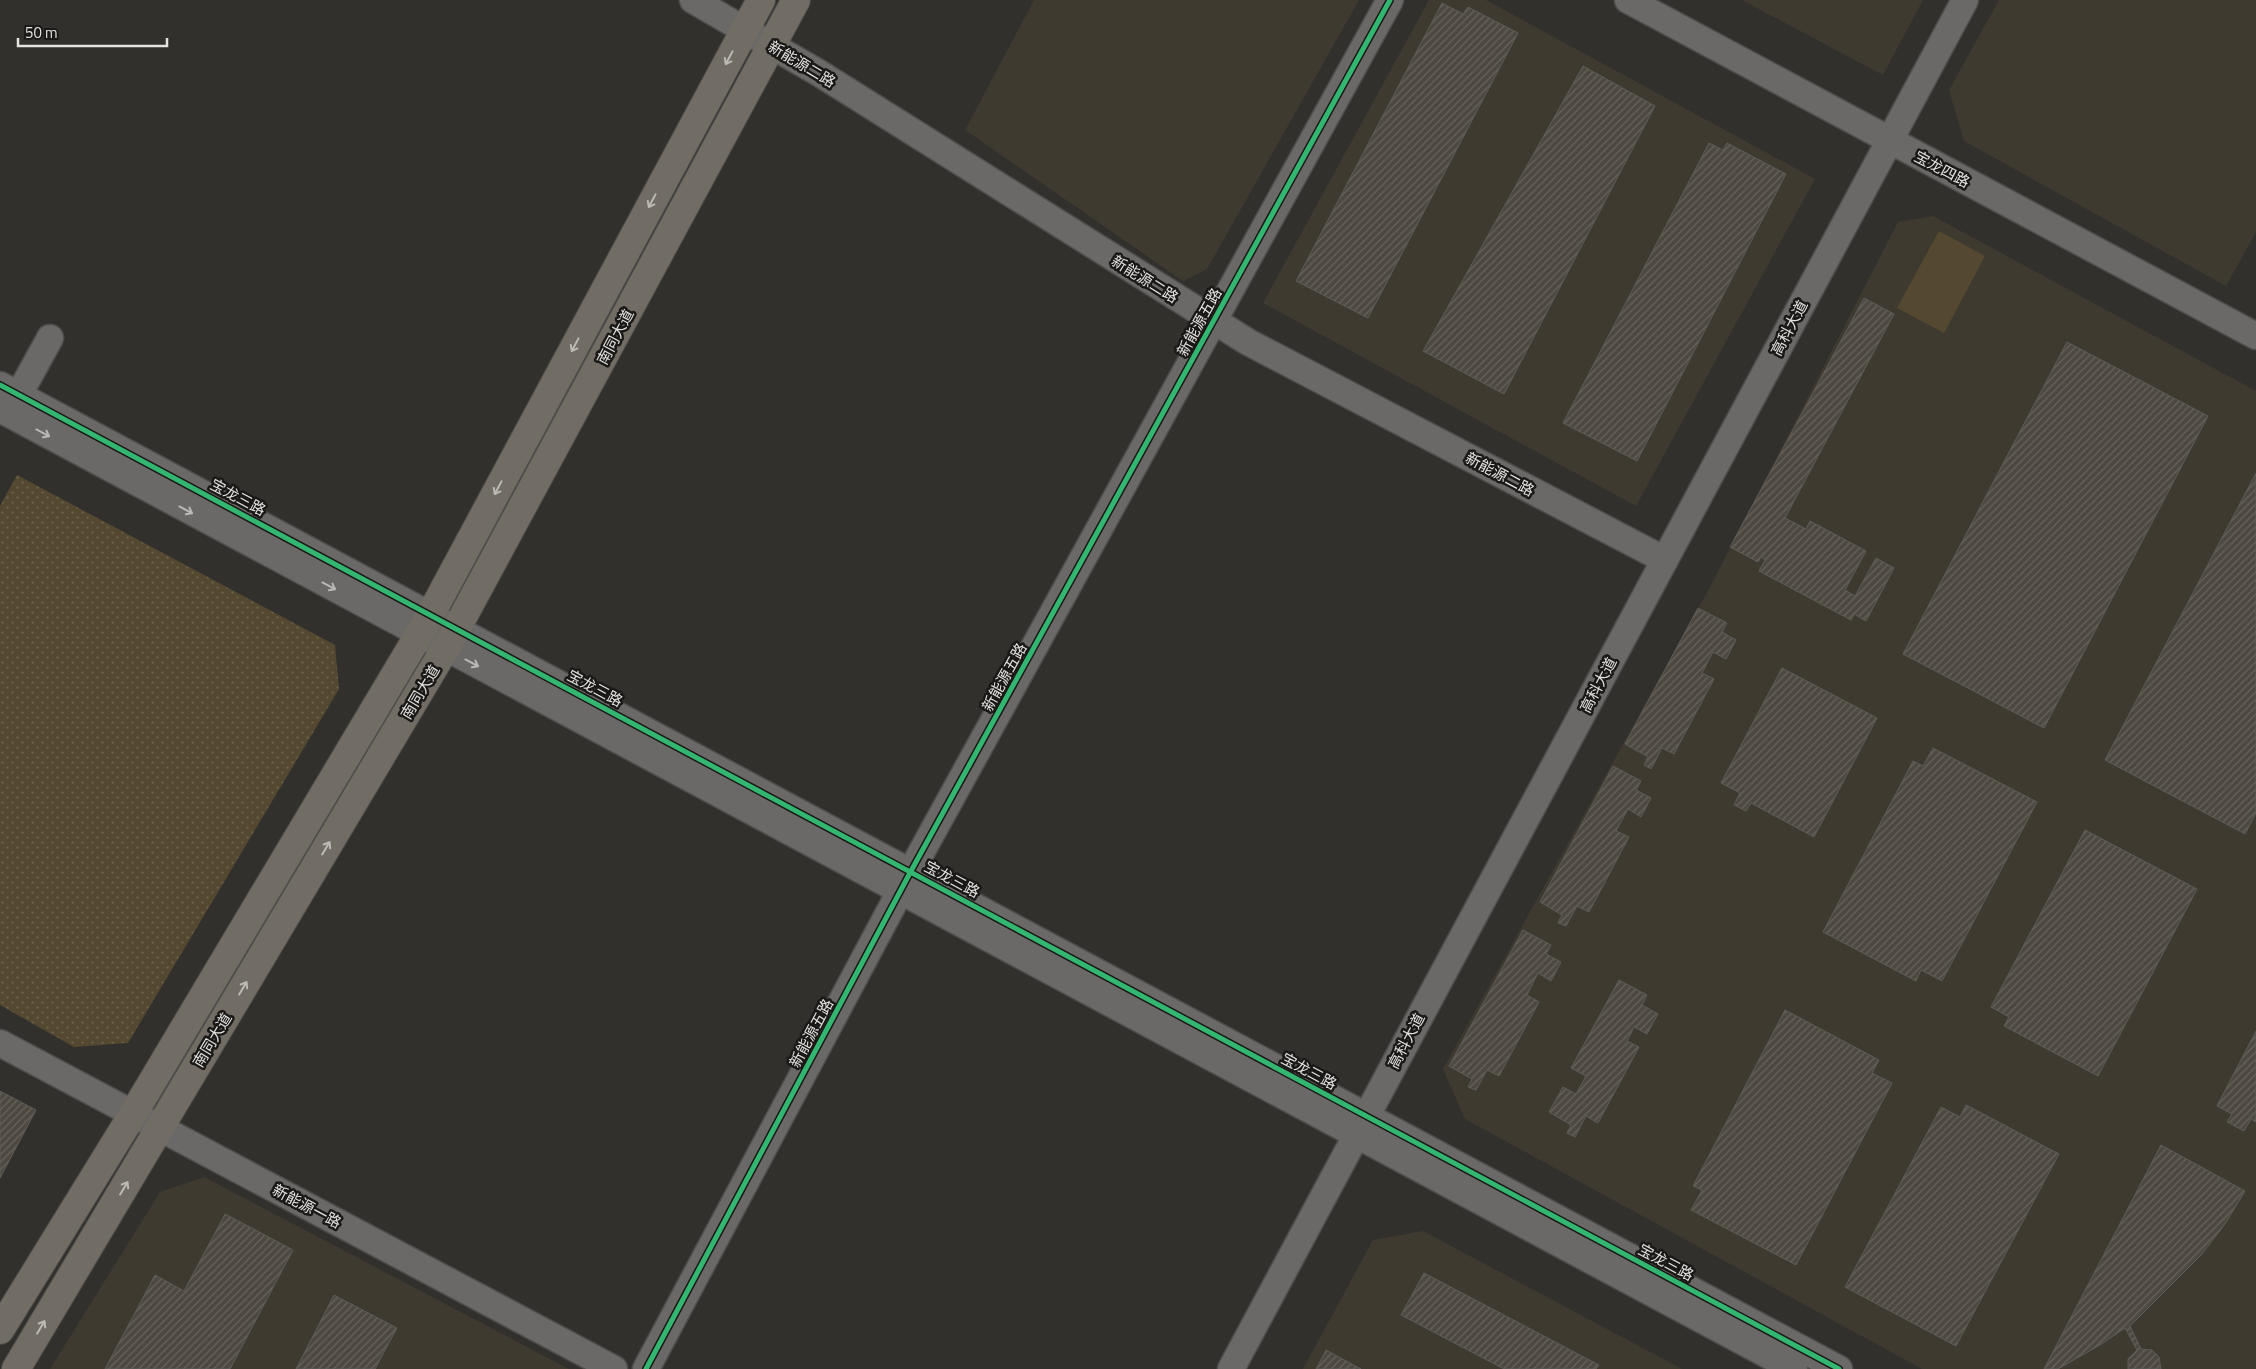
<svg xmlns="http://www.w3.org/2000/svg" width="2256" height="1369" font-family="'Titillium Web','Noto Sans SC',sans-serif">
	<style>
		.built { fill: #3e3a30 }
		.grass { fill: url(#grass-dots) }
		.pitch { fill: #544930 }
		.building { fill: url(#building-hatch); stroke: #5d5c5a }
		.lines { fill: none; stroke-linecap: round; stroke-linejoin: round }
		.minor-casing { stroke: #4e4d4b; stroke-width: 29 }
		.major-casing { stroke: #4e4d4b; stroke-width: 30 }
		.minor { stroke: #6a6968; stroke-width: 26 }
		.major { stroke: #726d64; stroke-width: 28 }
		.cycleway-casing { stroke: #1a1917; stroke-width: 8 }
		.cycleway { stroke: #33b770; stroke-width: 5 }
		.oneway { stroke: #bcbab5 }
		.oneway2 { stroke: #b9b8b6 }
		.labels { text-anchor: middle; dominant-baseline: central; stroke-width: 5; stroke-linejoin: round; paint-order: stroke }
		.street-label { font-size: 15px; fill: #e4e3e0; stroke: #1a1917 }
	</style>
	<defs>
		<pattern id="grass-dots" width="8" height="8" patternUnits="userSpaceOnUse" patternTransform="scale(1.25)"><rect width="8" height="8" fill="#544930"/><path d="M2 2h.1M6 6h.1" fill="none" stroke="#6c634e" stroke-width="1.8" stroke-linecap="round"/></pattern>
		<pattern id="building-hatch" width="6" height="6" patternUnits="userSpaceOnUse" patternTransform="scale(1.25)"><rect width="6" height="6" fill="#4e4940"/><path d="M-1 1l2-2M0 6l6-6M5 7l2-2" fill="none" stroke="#67635b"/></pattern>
	</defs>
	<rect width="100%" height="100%" fill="#32302d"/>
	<path class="built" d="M1034 0H1359L1207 269 1183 281 965 130Z
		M1429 0H1486L1815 179 1636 506 1263 303Z
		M1742 0H1923L1883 75Z
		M1999 0H2256V232L2226 286 1964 141 1949 90Z
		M1933 216 2256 391V1369H1922L1465 1119 1443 1069 1710 587 1898 222Z
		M204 1177 569 1369H50L160 1192Z
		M1423 1231 1682 1369H1303L1373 1240Z"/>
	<path class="grass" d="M17 475 335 645 339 689 128 1043 74 1047 0 1005V506Z"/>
	<path class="pitch" d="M1939 231 1985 256 1944 333 1897 308Z"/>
	<path class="building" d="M1442 3 1463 14 1468 7 1518 33 1368 318 1296 281Z
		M1583 66 1655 106 1504 394 1423 351Z
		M1709 143 1723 150 1727 143 1786 174 1637 461 1563 423Z
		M1864 298 1894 314 1785 518 1806 529 1810 521 1866 551 1845 590 1855 596 1876 558 1894 568 1866 621 1854 614 1851 620 1759 571 1765 560 1761 557 1758 562 1730 547Z
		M2067 342 2208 416 2044 728 1903 654Z
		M2256 473V813L2245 834 2105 760Z
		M1698 608 1727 623 1722 632 1736 640 1726 659 1713 652 1702 673 1714 679 1674 754 1662 748 1651 769 1644 765 1648 757 1625 744Z
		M1782 668 1877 718 1814 837 1751 803 1746 811 1734 805 1740 793 1721 783Z
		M1933 748 2037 802 1942 981 1921 970 1916 981 1823 932 1913 761 1923 766Z
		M1613 766 1641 781 1636 790 1651 798 1641 817 1628 809 1616 831 1629 837 1589 912 1577 906 1566 926 1558 923 1562 915 1540 902Z
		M2085 830 2197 889 2098 1076 2004 1026 2009 1017 1991 1007Z
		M1523 930 1551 945 1546 954 1561 962 1551 981 1538 973 1527 995 1539 1002 1499 1076 1487 1070 1476 1090 1468 1087 1472 1079 1449 1066Z
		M1619 980 1647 995 1642 1005 1658 1014 1647 1034 1634 1027 1627 1041 1639 1047 1598 1123 1586 1116 1575 1137 1567 1133 1571 1125 1549 1112 1563 1087 1576 1094 1586 1076 1571 1068Z
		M1785 1010 1879 1060 1872 1073 1892 1083 1796 1265 1691 1210 1702 1190 1693 1186Z
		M2256 1031V1122L2251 1119 2244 1131 2227 1122 2232 1114 2217 1106Z
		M0 1091 36 1110 0 1178Z
		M1966 1105 2059 1154 1956 1346 1845 1287 1941 1107 1960 1117Z
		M2161 1145 2245 1191 2225 1224 2202 1254 2130 1326 2141 1349 2152 1350 2159 1357 2161 1369H2128V1359L2137 1350 2125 1328 2100 1345 2058 1369H2044Z
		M225 1214 293 1250 230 1369H105L155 1275 184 1291Z
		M1424 1273 1599 1365 1596 1369H1504L1401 1315Z
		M334 1295 397 1328 375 1369H296Z
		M1326 1350 1361 1369H1316Z"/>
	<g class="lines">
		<g class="minor-casing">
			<path id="minor" d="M693 0 819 73 1248 342 1665 560
				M1628 0 2256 336
				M0 385 1839 1369
				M0 409 1794 1369
				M11 409 50 338
				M0 1043 614 1369
				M646 1369 911 871 1390 0
				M1231 1369 1965 0"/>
		</g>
		<g class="major-casing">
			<path id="major" d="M0 1330 133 1114 426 623 761 0
				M16 1369 452 637 796 0"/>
		</g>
		<use href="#minor" class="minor"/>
		<use href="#major" class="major"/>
		<g class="cycleway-casing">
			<path id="cycleway" d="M0 385 1839 1369
				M646 1369 911 871 1390 0"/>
		</g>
		<use href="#cycleway" class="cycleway"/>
	</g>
	<defs><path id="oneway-shaft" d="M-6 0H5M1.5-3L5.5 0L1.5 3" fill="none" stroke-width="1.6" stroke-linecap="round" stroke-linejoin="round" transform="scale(1.25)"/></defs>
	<g class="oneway">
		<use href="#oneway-shaft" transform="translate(729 58) rotate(118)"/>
		<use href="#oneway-shaft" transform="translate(652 201) rotate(118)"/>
		<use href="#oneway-shaft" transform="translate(575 345) rotate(118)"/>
		<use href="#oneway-shaft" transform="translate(498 488) rotate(118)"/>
		<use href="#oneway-shaft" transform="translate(326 848) rotate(-59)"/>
		<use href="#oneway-shaft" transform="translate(243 988) rotate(-59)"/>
		<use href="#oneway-shaft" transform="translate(124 1188) rotate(-59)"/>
		<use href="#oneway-shaft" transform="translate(41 1327) rotate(-59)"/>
	</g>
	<g class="oneway2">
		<use href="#oneway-shaft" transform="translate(43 433) rotate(28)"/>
		<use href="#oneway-shaft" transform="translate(186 510) rotate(28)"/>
		<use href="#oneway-shaft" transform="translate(329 586) rotate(28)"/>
		<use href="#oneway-shaft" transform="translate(472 663) rotate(28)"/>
	</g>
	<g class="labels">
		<g class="street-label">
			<text transform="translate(802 64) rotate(31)">新能源二路</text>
			<text transform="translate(1942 169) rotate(28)">宝龙四路</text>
			<text transform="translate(1145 279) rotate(32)">新能源二路</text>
			<text transform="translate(1199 322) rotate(-61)">新能源五路</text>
			<text transform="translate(1789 328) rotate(-62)">高科大道</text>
			<text transform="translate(615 337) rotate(-62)">南同大道</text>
			<text transform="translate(1500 474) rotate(28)">新能源二路</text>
			<text transform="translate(238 497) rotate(28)">宝龙三路</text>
			<text transform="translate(1004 677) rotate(-61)">新能源五路</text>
			<text transform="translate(1598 685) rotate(-62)">高科大道</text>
			<text transform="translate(595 688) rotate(28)">宝龙三路</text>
			<text transform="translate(420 692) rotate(-59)">南同大道</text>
			<text transform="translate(952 879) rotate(28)">宝龙三路</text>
			<text transform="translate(811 1033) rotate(-62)">新能源五路</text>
			<text transform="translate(212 1040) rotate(-59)">南同大道</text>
			<text transform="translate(1406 1041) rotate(-62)">高科大道</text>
			<text transform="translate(1309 1071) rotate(28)">宝龙三路</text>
			<text transform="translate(307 1206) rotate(28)">新能源一路</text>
			<text transform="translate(1666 1262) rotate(28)">宝龙三路</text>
		</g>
	</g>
	<path d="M18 38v8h149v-8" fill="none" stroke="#e4e3e0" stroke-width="2.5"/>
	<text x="25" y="38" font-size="15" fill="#e4e3e0" stroke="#1a1917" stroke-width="4" paint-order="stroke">50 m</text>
</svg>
